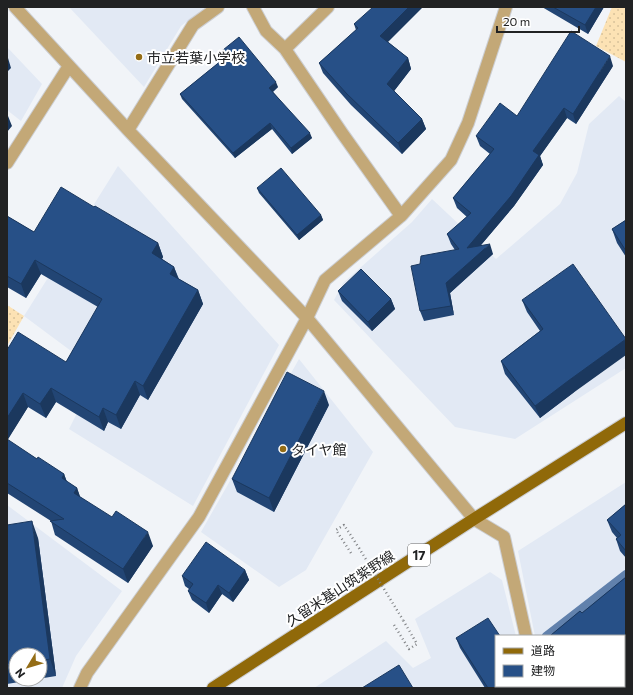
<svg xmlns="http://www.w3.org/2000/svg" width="633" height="695" font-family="Commissioner,'Noto Sans JP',sans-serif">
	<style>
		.built { fill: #e2e9f4; fill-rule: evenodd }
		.grass { fill: url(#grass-dots) }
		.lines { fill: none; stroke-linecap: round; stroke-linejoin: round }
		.stream { stroke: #6181ac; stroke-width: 8 }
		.minor-casing { stroke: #ccced2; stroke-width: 14 }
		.major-casing { stroke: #ccced2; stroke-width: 14 }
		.path { stroke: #7f8184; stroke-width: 2.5; stroke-dasharray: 1 3; stroke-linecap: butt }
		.minor { stroke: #c3a877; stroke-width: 12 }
		.major { stroke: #906909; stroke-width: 12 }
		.path-bridge { stroke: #7f8184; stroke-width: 2.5; stroke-dasharray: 1 3; stroke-linecap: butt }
		.wall { fill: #224574; fill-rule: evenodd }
		.shaded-wall { fill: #1b385e }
		.building { fill: #275087; stroke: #1b385e }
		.poi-dot { fill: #946d16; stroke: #fff; stroke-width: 1.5 }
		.labels { text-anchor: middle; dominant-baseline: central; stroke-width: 4; stroke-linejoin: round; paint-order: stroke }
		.shield { fill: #fff; stroke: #646465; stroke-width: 1 }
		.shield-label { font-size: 13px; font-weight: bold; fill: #212223 }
		.poi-label { font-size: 14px; fill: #212223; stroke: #fff; text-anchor: start }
		.street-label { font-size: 14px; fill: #212223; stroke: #fff }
	</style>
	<defs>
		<pattern id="grass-dots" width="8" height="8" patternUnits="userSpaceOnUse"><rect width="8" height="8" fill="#fce2b4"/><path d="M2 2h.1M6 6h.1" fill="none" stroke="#d8c29a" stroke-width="1.8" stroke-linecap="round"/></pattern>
	</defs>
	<rect width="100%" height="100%" fill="#f1f4f8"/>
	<path class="built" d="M69 7H205L181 26 144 87Z
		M7 47 42 84 21 121 7 110Z
		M619 96 626 102V368L515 439 455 427 334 300 343 283 412 222 432 199 496 259 560 204 577 173 589 124Z
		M118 166 279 345 193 506 69 429 98 371 24 316Z
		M299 359 373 452 306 570 279 587 201 532Z
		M626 482V576L548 636H535L518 551Z
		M7 505 122 591 76 656 62 688H7ZM16 655H40V679H16Z
		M490 572 502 580 516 636H496V686H540V688H314L386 641 413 668 431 658 415 619Z"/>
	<path class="grass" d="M612 7H626V62L596 46Z
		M7 305 24 316 7 346Z"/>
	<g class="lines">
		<path class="stream" d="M546 636 626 574"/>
		<g class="minor-casing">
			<path id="minor" d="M15 7 128 130 307 318 474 519 504 537 526 636
				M253 7 266 31 285 49 342 133 401 216
				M285 49 328 7
				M128 130 193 25 218 7
				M7 163 69 66
				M552 686 554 688
				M80 688 87 673 199 517 307 318 325 280 401 216 451 160 468 123 506 7"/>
		</g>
		<g class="major-casing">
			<path id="major" d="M213 688 474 519 626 423"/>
		</g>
		<path class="path" d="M351 553 336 530 344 525 359 548
			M394 625 409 649 417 644 403 620"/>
		<use href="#minor" class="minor"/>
		<use href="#major" class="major"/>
		<path class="path-bridge" d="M359 548 403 620"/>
	</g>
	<path class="wall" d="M542 7H604L588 34Z
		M354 24 388 42 408 58 411 69 394 91 422 119 426 129 402 154 351 105 323 73 319 63 356 30Z
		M218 54 278 87 273 92 312 138 292 154 272 129 235 158 182 99 180 94 221 61Z
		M613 66 576 124 567 118 540 156 543 165 514 206 481 245 493 254 450 293 454 315 424 321 420 311V264L455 250 451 244 447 234 467 217 457 208 453 198 490 154 480 146 476 136 517 116Z
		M257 188 321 215 323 220 299 240 259 193Z
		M94 207 158 243 163 257 162 259 174 267 179 279 198 290 203 304 148 400 140 395 121 429 108 422 104 431 56 402 46 418 28 407 7 440 37 459 64 474 67 482 77 488 80 497 153 546 128 583 55 535 51 521 7 493V350L66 362 98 307 41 274 26 298 7 287V216L34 232Z
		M626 220V257L617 243 612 229Z
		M338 291 391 299 395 309 372 331 342 301Z
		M522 300 626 339 573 393 540 418 505 374 501 361 540 331 527 312Z
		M329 405 274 512 237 492 232 479Z
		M626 504V558L620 551 616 539 617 538 612 532 607 520Z
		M7 525 38 538 56 676 7 684ZM16 655H40V679H16Z
		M245 570 249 580 233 602 222 594 209 613 192 600 188 591 189 589 185 586 182 576Z
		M626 577V688H588L586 686H624V636H552L551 635 580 611 582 613Z
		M456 638 532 688H485L460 648Z"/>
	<path class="shaded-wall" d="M409 7H423L384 46 380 36Z
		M596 7H604L588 34 585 25Z
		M610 56 613 66 576 124 573 114Z
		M8 58 11 68 7 72V59Z
		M408 58 411 69 391 95 387 84Z
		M276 82 278 87 271 93 269 88Z
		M564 108 567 118 540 156 543 165 514 206 470 258 467 248 533 151Z
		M8 116 12 126 7 132V117Z
		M422 119 426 129 402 154 398 143Z
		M270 123 272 129 235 158 233 153Z
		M310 133 312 138 292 154 291 148Z
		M321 215 323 220 299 240 297 235Z
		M158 243 163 257 157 267 152 253Z
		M490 244 493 254 450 293 454 315 451 306 446 283Z
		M35 260 41 274 26 298 21 284Z
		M174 267 179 281 170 274Z
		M198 290 203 304 148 400 143 386Z
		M391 299 395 309 372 331 368 322Z
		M626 339V355L573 393 540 418 535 406 568 381Z
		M135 381 140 395 121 429 116 415Z
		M51 388 56 402 46 418 40 404Z
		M324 391 329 405 274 512 269 498Z
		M23 393 28 407 7 441V418Z
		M103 408 108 422 104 431 99 417Z
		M64 474 69 488 62 478Z
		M77 488 82 502 74 493Z
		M32 521 38 538 56 676 50 659Z
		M148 532 153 546 128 583 123 569Z
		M245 570 249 580 233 602 229 593Z
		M218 585 222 594 209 613 206 603Z"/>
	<path class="building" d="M373 7H409L380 36 408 58 387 84 422 119 398 143 347 94 319 63 358 28 354 24Z
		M553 7H596L585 25Z
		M571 31 610 56 573 114 564 108 533 151 539 155 511 196 467 248 490 244 446 283 451 306 420 311 411 266 420 264 421 256 459 249 447 234 471 213 453 198 494 149 476 136 500 103 517 116Z
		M239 37 276 82 269 88 310 133 291 148 270 123 233 153 180 94 222 60 218 54Z
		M281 168 321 215 297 235 257 188Z
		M61 187 94 207 95 206 158 243 152 253 174 267 170 274 198 290 143 386 135 381 116 415 103 408 99 417 51 388 40 404 23 393 7 418V350L18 332 66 362 102 299 35 260 21 284 7 276V216L34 232Z
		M626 220V251L612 229Z
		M573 264 626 339 568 381 535 406 501 361 543 329 522 300Z
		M361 269 391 299 368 322 338 291Z
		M287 372 324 391 269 498 232 479Z
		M7 439 37 459 38 457 64 474 62 478 77 488 74 493 112 517 116 511 148 532 123 569 50 521 64 519 7 483Z
		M626 504V551L616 539 621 535 607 520Z
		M32 521 50 659 40 661V655H16V665L7 666V525Z
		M206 542 245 570 229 593 218 585 206 603 188 591 193 584 182 576Z
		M626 577V688H592L590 686H624V636H552L551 635 580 611 582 613Z
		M488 618 500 636H496V686H531L532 688H488L456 638Z
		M399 665 413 688H362Z"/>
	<g class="poi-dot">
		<circle cx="139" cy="57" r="4"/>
		<circle cx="283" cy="449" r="4"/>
	</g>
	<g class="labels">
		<rect class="shield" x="408" y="544" width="22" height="22" rx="3"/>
		<g class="shield-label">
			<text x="419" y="555">17</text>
		</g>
		<g class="poi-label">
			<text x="147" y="57">市立若葉小学校</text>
			<text x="291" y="449">タイヤ館</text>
		</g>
		<g class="street-label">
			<text transform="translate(340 588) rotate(-33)">久留米基山筑紫野線</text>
		</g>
	</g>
	<rect width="633" height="695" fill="none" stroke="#212223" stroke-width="16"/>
	<rect x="495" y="635" width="130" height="52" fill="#ffffff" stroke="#a6a7a7"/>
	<rect x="503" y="648" width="20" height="6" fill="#906909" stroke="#a6a7a7"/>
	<text x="531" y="655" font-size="12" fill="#212223">道路</text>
	<rect x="503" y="665" width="20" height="12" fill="#275087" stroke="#a6a7a7"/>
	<text x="531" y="675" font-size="12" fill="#212223">建物</text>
	<g transform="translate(28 667) rotate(232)"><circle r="19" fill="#ffffff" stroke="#a6a7a7"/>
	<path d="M0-3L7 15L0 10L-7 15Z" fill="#946d16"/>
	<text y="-6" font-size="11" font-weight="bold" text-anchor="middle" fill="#212223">N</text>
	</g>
	<path d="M497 26v6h82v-6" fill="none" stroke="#212223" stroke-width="2"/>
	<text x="503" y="26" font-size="12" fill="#212223" stroke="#ffffff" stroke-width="3" paint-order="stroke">20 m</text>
</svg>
